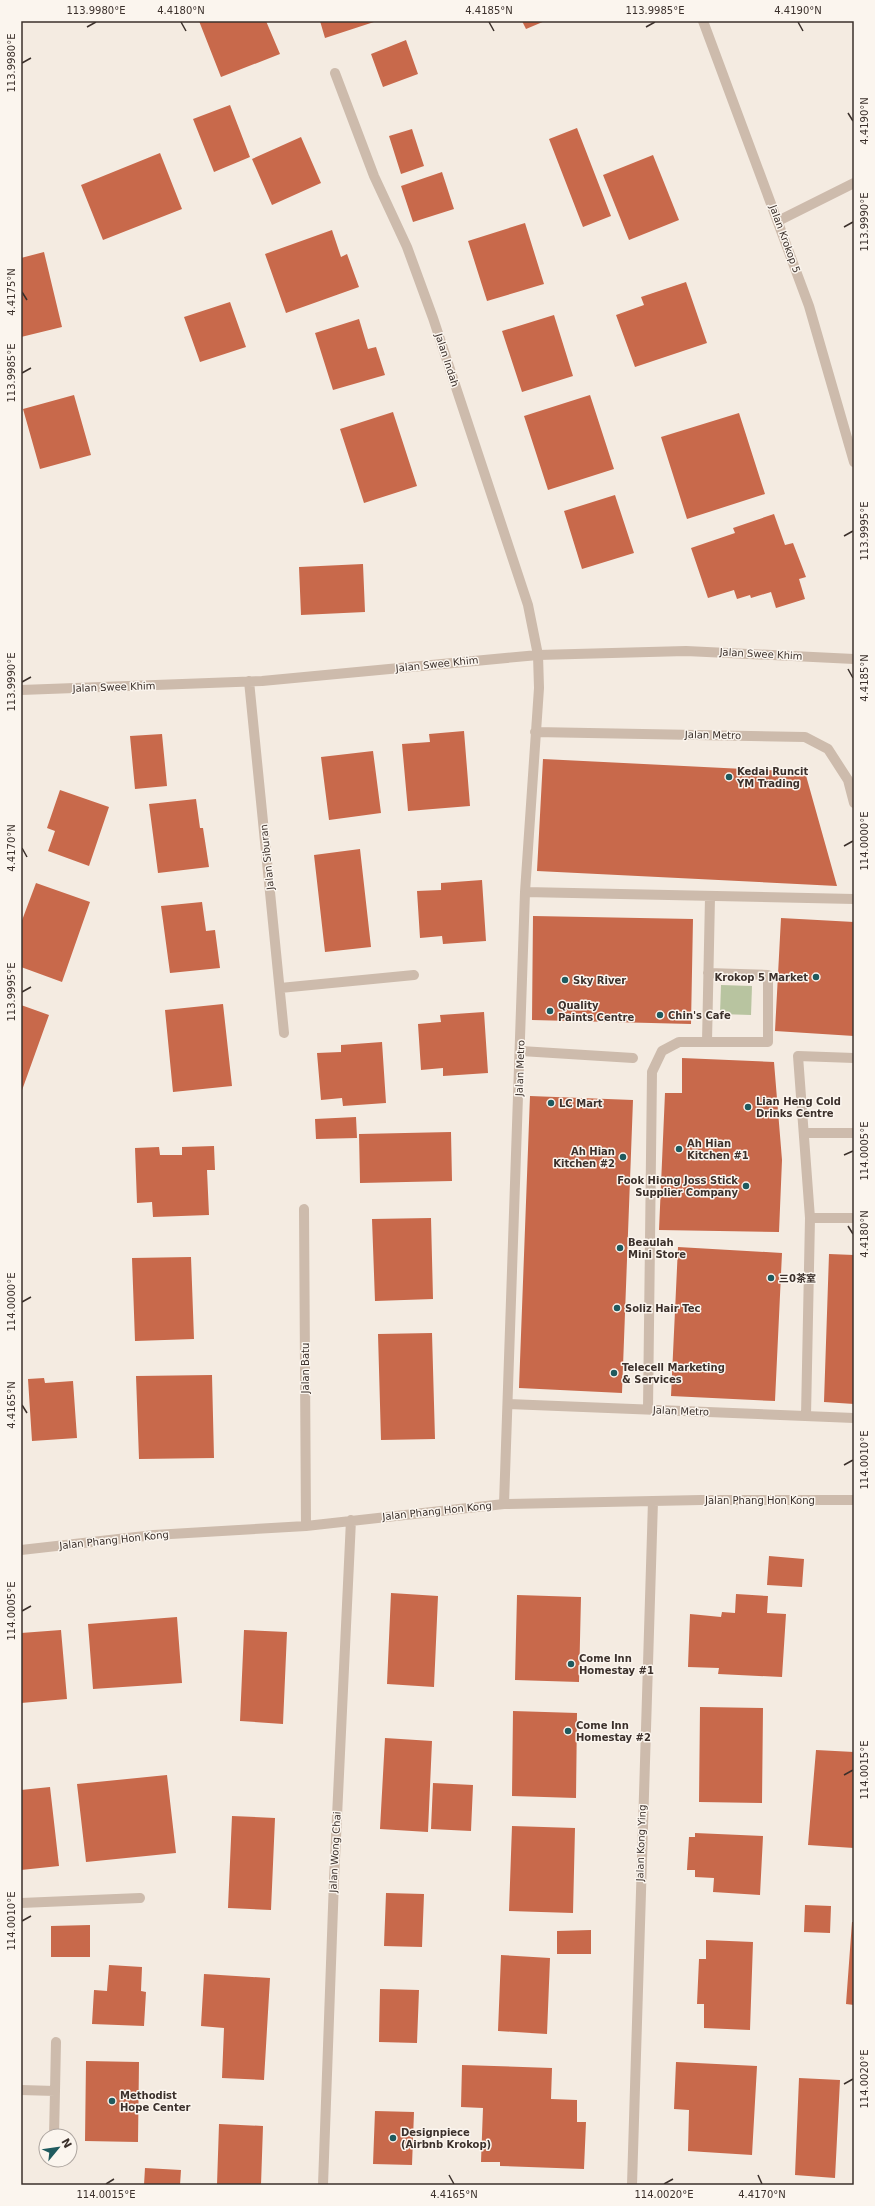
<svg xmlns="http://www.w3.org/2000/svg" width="875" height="2206" font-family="'DejaVu Sans','Noto Sans SC',sans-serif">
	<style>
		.green { fill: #b8c4a0 }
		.building { fill: #c8694b }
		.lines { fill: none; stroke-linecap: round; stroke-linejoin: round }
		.lane { stroke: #cdbbac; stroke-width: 10 }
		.street { stroke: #cdbbac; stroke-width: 10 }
		.ticks { fill: none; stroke: #3b302b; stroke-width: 1.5 }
		.poi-dot { fill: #1f5a5e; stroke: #fbf5ee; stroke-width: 1.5 }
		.labels { text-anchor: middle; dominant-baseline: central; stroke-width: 3; stroke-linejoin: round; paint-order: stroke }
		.street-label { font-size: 10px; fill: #3b302b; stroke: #fbf5ee }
		.poi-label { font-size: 10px; font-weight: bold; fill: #3b302b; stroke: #fbf5ee; text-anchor: start }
		.neatline { fill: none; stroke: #3b302b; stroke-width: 1.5 }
		.ticks-label { font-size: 10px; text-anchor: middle; fill: #3b302b }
	</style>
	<rect width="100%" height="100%" fill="#f4ebe1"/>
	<path class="green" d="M721 985 752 986 751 1015 720 1014Z"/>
	<path class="building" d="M199 21H266L280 54 221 77Z
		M320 21H377L325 38Z
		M522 21H545L526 29Z
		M406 40 418 74 383 87 371 54Z
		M230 105 250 157 214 172 193 119Z
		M577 128 611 216 583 227 549 139Z
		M412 129 424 166 401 174 389 136Z
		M301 137 321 183 272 205 252 159Z
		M160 153 182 209 103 240 81 185Z
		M653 155 679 220 629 240 603 175Z
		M442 172 454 209 413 222 401 186Z
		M525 223 544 284 487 301 468 241Z
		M332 230 341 257 347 254 359 287 286 313 265 254Z
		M44 252 62 327 21 337V258Z
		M686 282 707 343 635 367 616 315 644 305 641 297Z
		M230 302 246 347 200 362 184 317Z
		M554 315 573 376 522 392 502 331Z
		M359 319 368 349 376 347 385 375 333 390 315 333Z
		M74 395 91 455 40 469 23 409Z
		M590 395 614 469 548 490 524 416Z
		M393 412 417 486 364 503 340 429Z
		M739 413 765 494 687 519 661 437Z
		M615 495 634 553 582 569 564 511Z
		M774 514 785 545 793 543 806 577 799 579 805 599 776 608 771 592 751 598 750 595 737 599 734 590 708 598 691 548 735 533 733 528Z
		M363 564 365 612 301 615 299 567Z
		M464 731 470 806 408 811 402 744 430 742 429 734Z
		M162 734 167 786 135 789 130 736Z
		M373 751 381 813 329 820 321 757Z
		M543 759 805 772 837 886 537 871Z
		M60 790 109 807 89 866 48 851 55 831 47 828Z
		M196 799 200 828H203L209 867 158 873 149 804Z
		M360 849 371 947 325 952 314 855Z
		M482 880 486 941 443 944 442 936 420 938 417 891 441 890V883Z
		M36 883 90 902 62 982 21 967V923Z
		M202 902 206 931 215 930 220 968 170 973 161 906Z
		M533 916 693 919 691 1024 532 1020Z
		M781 918 854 922V1036L775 1031Z
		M223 1004 232 1086 173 1092 165 1010Z
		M21 1005 49 1015 21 1093Z
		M484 1012 488 1073 443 1076V1068L421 1070 418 1024 441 1022 440 1015Z
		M382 1042 386 1103 343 1106 342 1098 321 1100 317 1053 341 1052V1045Z
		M682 1058 774 1062 782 1160 779 1232 659 1230 665 1093H682Z
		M530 1096 633 1100 622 1393 519 1388Z
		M356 1117 357 1138 316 1139 315 1119Z
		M451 1132 452 1181 360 1183 359 1134Z
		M214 1146 215 1170H207L209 1215 153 1217 152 1202 137 1203 135 1148 159 1147 160 1155H182V1147Z
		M431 1218 433 1299 375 1301 372 1219Z
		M678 1247 782 1253 775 1401 671 1396Z
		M829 1254 854 1255V1404L824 1402Z
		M191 1257 194 1339 135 1341 132 1258Z
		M432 1333 435 1439 381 1440 378 1334Z
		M212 1375 214 1458 139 1459 136 1376Z
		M44 1378 45 1383 73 1381 77 1438 32 1441 28 1379Z
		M769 1556 804 1559 802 1587 767 1585Z
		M391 1593 438 1596 434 1687 387 1684Z
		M736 1594 768 1596 767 1613 786 1614 782 1677 718 1674 719 1668 688 1667 690 1614 721 1617 722 1612 735 1613Z
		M517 1595 581 1597 579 1682 515 1680Z
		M177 1617 182 1683 93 1689 88 1624Z
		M61 1630 67 1699 21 1703V1633Z
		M244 1630 287 1632 283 1724 240 1721Z
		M700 1707 763 1708 762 1803 699 1802Z
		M513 1711 577 1713 576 1798 512 1796Z
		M385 1738 432 1741 428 1832 380 1829Z
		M816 1750 854 1752V1848L808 1845Z
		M167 1775 176 1853 86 1862 77 1784Z
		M433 1783 473 1785 471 1831 431 1829Z
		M50 1787 59 1866 21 1870V1790Z
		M232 1816 275 1818 271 1910 228 1908Z
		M512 1826 575 1828 573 1913 509 1911Z
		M695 1833 763 1836 760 1895 713 1892 714 1878 695 1877V1870H687L689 1837H695Z
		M386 1893 424 1894 422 1947 384 1946Z
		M805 1905 831 1906 830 1933 804 1932Z
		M852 1922H854V2005L846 2004Z
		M90 1925V1957H51V1926Z
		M591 1930V1954H557V1931Z
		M706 1940 753 1942 750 2030 704 2028V2004H697L699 1959H706Z
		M501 1955 550 1958 547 2034 498 2031Z
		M109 1965 142 1967 141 1991 146 1992 144 2026 92 2024 94 1990 107 1991Z
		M204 1974 270 1978 264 2080 222 2078 224 2028 201 2026Z
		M380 1989 419 1990 417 2043 379 2042Z
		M86 2061 139 2062 138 2142 85 2141Z
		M676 2062 757 2066 752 2155 688 2151 689 2110 674 2109Z
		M462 2065 552 2068 551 2099 577 2100V2122H586L584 2169 500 2166V2162H481L483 2108 461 2107Z
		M799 2078 840 2080 835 2178 795 2175Z
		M375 2111 414 2112 412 2165 373 2164Z
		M219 2124 263 2126 261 2185H217Z
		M145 2168 181 2170 180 2185H144Z"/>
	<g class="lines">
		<path class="lane" d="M535 732 805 737 828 749 848 780 854 803
			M525 892 854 899
			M707 1042H768V975L708 973
			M521 1051 633 1058
			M854 1058 798 1056 810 1218H854
			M804 1133H854
			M508 1404 854 1418
			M648 1409 652 1072 662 1051 679 1042H707L710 897
			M806 1416 810 1218
			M504 1504 525 892 539 688 538 655
			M21 2090 55 2091 56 2042
			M54 2136 55 2091"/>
		<path class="street" d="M703 21 809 306 854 462
			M335 73 374 176 407 247 433 318 528 605 538 655
			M778 221 854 183
			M249 681 284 1033
			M21 690 262 681 538 655 686 651 854 659
			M280 988 414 975
			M304 1209 306 1526
			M21 1550 154 1535 306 1526 504 1504 701 1500H854
			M21 1903 140 1898
			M323 2185 334 1880 351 1520
			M632 2185 653 1501"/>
	</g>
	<path class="ticks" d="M181 22 186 31M489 22 494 31M798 22 803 31M87 27 96 22M646 27 655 22M22 63 31 58M848 113 853 121M844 227 853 222M22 292 27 300M22 373 31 368M844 536 853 531M848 669 853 678M22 682 31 677M844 846 853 841M22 848 27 857M22 992 31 987M844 1155 853 1151M848 1226 853 1234M22 1302 31 1297M22 1405 27 1413M844 1465 853 1460M22 1611 31 1606M844 1775 853 1770M22 1921 31 1916M844 2084 853 2079M449 2175 454 2184M758 2175 762 2184M106 2184 114 2179M664 2184 673 2179"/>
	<g class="poi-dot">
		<circle cx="729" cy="777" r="4"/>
		<circle cx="816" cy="977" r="4"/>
		<circle cx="565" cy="980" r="4"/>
		<circle cx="550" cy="1011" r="4"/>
		<circle cx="660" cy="1015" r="4"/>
		<circle cx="551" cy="1103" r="4"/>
		<circle cx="748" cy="1107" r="4"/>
		<circle cx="679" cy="1149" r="4"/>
		<circle cx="623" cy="1157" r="4"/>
		<circle cx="746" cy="1186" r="4"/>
		<circle cx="620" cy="1248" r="4"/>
		<circle cx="771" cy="1278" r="4"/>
		<circle cx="617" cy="1308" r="4"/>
		<circle cx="614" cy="1373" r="4"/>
		<circle cx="571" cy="1664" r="4"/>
		<circle cx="568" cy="1731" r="4"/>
		<circle cx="112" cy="2101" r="4"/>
		<circle cx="393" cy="2138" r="4"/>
	</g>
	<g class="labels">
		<g class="street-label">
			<text transform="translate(785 239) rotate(70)">Jalan Krokop 5</text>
			<text transform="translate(447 360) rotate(72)">Jalan Indah</text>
			<text transform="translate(761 654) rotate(3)">Jalan Swee Khim</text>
			<text transform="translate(437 664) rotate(-6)">Jalan Swee Khim</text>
			<text transform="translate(114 687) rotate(-2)">Jalan Swee Khim</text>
			<text transform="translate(713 735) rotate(1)">Jalan Metro</text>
			<text transform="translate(267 857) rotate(-96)">Jalan Siburan</text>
			<text transform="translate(520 1068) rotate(-88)">Jalan Metro</text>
			<text transform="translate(305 1368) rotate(-90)">Jalan Batu</text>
			<text transform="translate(681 1411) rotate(2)">Jalan Metro</text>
			<text x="760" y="1500">Jalan Phang Hon Kong</text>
			<text transform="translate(437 1511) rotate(-6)">Jalan Phang Hon Kong</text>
			<text transform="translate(114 1540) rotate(-6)">Jalan Phang Hon Kong</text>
			<text transform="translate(641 1843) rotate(-88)">Jalan Kong Ying</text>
			<text transform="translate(335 1852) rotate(-87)">Jalan Wong Chai</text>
		</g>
		<g class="poi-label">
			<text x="737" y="771">Kedai Runcit<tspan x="737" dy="12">YM Trading</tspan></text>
			<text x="808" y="977" text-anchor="end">Krokop 5 Market</text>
			<text x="573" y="980">Sky River</text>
			<text x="558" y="1005">Quality<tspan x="558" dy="12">Paints Centre</tspan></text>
			<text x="668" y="1015">Chin's Cafe</text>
			<text x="756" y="1101">Lian Heng Cold<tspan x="756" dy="12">Drinks Centre</tspan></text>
			<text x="559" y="1103">LC Mart</text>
			<text x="687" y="1143">Ah Hian<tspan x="687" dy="12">Kitchen #1</tspan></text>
			<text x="615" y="1151" text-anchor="end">Ah Hian<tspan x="615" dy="12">Kitchen #2</tspan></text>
			<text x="738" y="1180" text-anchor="end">Fook Hiong Joss Stick<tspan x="738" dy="12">Supplier Company</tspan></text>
			<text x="628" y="1242">Beaulah<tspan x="628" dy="12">Mini Store</tspan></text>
			<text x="779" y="1278">三0茶室</text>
			<text x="625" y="1308">Soliz Hair Tec</text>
			<text x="622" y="1367">Telecell Marketing<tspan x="622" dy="12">&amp; Services</tspan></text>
			<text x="579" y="1658">Come Inn<tspan x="579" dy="12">Homestay #1</tspan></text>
			<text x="576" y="1725">Come Inn<tspan x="576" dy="12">Homestay #2</tspan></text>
			<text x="120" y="2095">Methodist<tspan x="120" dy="12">Hope Center</tspan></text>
			<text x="401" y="2132">Designpiece<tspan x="401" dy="12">(Airbnb Krokop)</tspan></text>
		</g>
	</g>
	<rect width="875" height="2206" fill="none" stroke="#fbf5ee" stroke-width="44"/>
	<g transform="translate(58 2148) rotate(61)"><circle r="19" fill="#fbf5ee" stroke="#aea6a0"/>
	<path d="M0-3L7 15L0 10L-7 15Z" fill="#1f5a5e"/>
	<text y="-6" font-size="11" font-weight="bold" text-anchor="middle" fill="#3b302b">N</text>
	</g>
	<rect x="22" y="22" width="831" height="2162" class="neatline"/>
	<g class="ticks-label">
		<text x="96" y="14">113.9980°E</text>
		<text x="181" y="14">4.4180°N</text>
		<text x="489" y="14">4.4185°N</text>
		<text x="655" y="14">113.9985°E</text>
		<text x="798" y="14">4.4190°N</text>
		<text transform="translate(11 63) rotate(-90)" y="4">113.9980°E</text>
		<text transform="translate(864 121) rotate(-90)" y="4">4.4190°N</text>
		<text transform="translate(864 222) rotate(-90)" y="4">113.9990°E</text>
		<text transform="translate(11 292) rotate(-90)" y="4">4.4175°N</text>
		<text transform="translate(11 373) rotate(-90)" y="4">113.9985°E</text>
		<text transform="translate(864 531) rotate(-90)" y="4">113.9995°E</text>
		<text transform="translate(864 678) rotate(-90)" y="4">4.4185°N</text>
		<text transform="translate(11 682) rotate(-90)" y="4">113.9990°E</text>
		<text transform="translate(864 841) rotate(-90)" y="4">114.0000°E</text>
		<text transform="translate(11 848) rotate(-90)" y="4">4.4170°N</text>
		<text transform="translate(11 992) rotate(-90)" y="4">113.9995°E</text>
		<text transform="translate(864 1151) rotate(-90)" y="4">114.0005°E</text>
		<text transform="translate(864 1234) rotate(-90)" y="4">4.4180°N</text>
		<text transform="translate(11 1302) rotate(-90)" y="4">114.0000°E</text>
		<text transform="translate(11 1405) rotate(-90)" y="4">4.4165°N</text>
		<text transform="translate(864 1460) rotate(-90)" y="4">114.0010°E</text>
		<text transform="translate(11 1611) rotate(-90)" y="4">114.0005°E</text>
		<text transform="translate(864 1770) rotate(-90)" y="4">114.0015°E</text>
		<text transform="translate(11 1921) rotate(-90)" y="4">114.0010°E</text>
		<text transform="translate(864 2079) rotate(-90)" y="4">114.0020°E</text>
		<text x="106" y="2198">114.0015°E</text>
		<text x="454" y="2198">4.4165°N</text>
		<text x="664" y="2198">114.0020°E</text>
		<text x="762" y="2198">4.4170°N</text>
	</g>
</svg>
